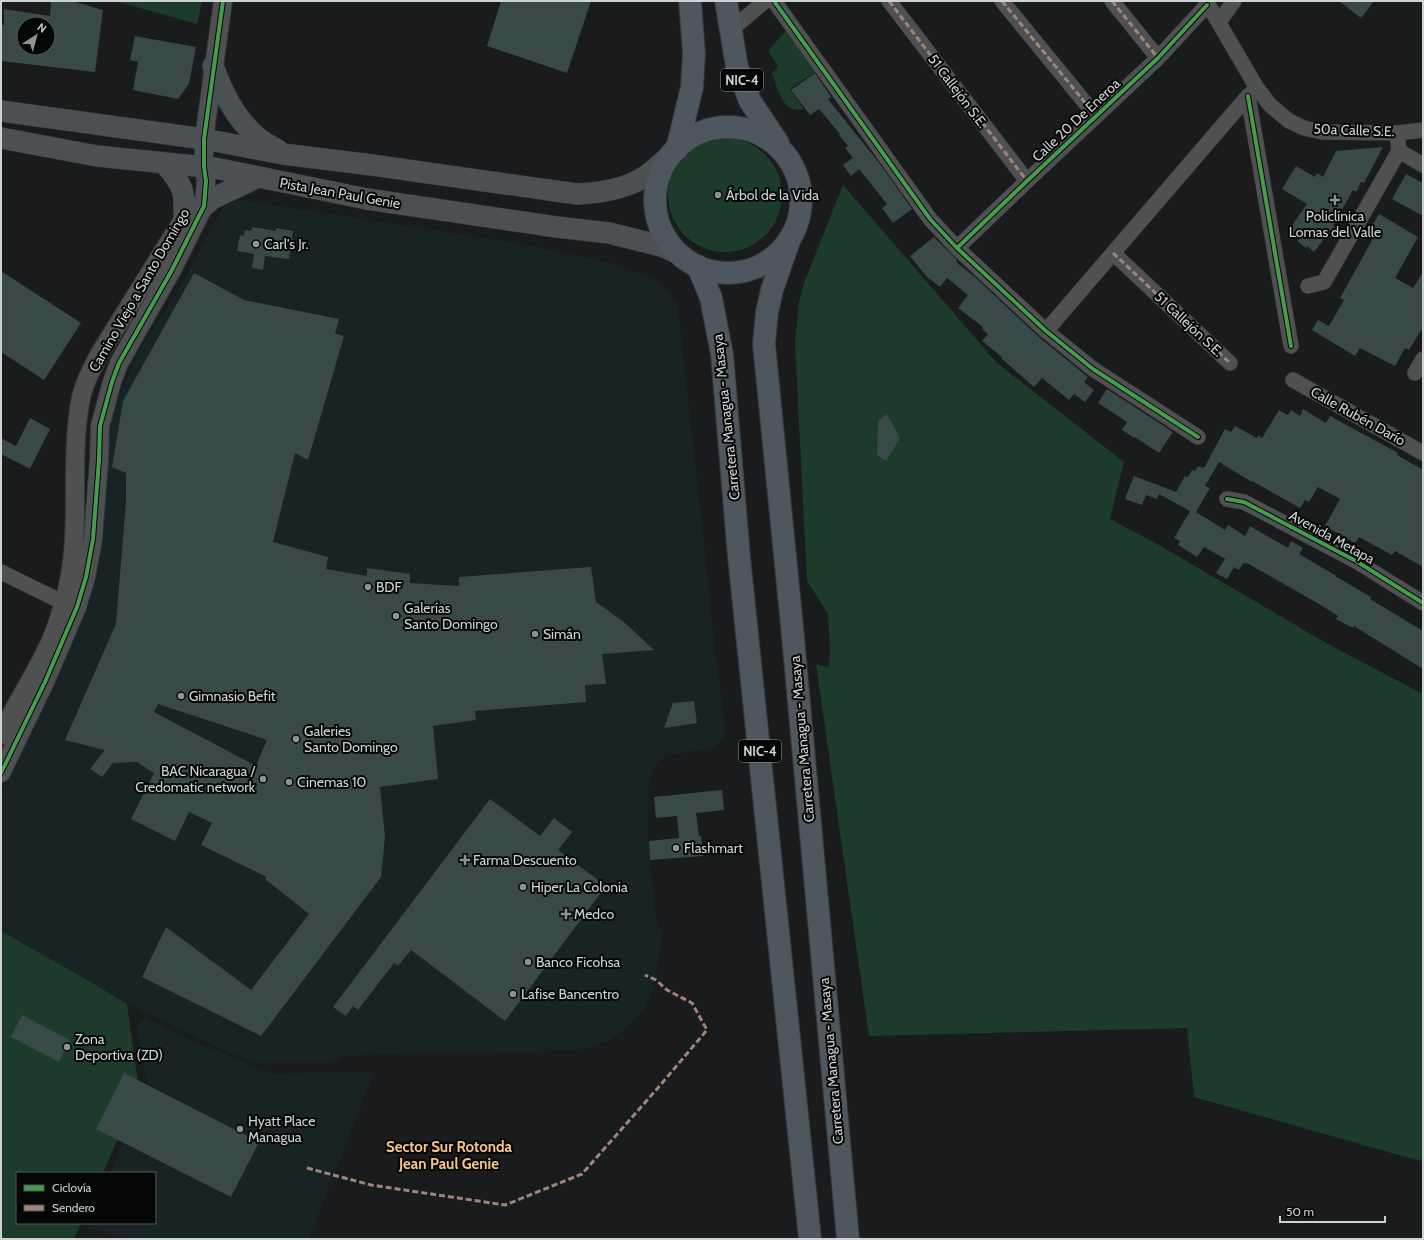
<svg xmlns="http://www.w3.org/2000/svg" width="1424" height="1240" font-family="Cabin,sans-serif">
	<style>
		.built { fill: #182325 }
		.green { fill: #1d3b2b }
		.building { fill: #384948; fill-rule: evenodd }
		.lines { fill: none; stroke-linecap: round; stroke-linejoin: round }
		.minor-casing { stroke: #353637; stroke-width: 16 }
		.tertiary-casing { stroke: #353637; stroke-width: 20 }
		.secondary-casing { stroke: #353637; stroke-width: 22 }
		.trunk-casing { stroke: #353637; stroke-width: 24 }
		.minor { stroke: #4e5051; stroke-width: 15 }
		.tertiary { stroke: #4e5051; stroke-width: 18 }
		.secondary { stroke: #4b5153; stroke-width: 21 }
		.trunk { stroke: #4d575d; stroke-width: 22 }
		.quiet { stroke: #a18479; stroke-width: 3; stroke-dasharray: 6 3; stroke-linecap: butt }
		.cycleway-casing { stroke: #050707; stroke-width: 6 }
		.cycleway { stroke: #469c4c; stroke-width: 4 }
		.poi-dot { fill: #8f9293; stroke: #050707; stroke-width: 1.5 }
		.labels { text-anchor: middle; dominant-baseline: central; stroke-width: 4; stroke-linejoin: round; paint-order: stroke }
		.shield { fill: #050707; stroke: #929596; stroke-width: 1 }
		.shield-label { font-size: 13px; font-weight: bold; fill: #cfd2d3 }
		.street-label { font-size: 14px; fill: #cfd2d3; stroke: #050707 }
		.poi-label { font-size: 14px; fill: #cfd2d3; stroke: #050707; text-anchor: start }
		.neighbourhood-label { font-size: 15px; font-weight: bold; fill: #f7c484; stroke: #050707 }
	</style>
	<rect width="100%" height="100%" fill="#191b1c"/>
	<path class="built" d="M228 198 518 243 608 262 657 280 677 301 708 578 715 654 720 684 725 730 723 739 719 744 713 748 668 755 661 759 655 766 651 776 648 788V839L656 918 662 931 659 958 654 989 644 1009 629 1025 611 1040 583 1049 539 1052 416 1053 345 1056 332 1063H252L127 1004 91 982 1 931V792L68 655 100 553 102 488 107 422 142 345 178 291Z
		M144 1018 172 1032 271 1073 374 1072 309 1239H134L86 1228 89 1223H155V1173H110L148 1085 136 1026Z"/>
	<path class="green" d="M115 1H202L197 24Z
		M787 29 818 70 790 89 804 109C782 115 778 88 772 74L778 66 768 51Z
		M668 195a57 57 0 1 1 114 0a57 57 0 1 1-114 0Z
		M843 185 997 363 1124 462 1110 519 1159 545 1328 644 1423 694V1156L1420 1161 1194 1097 1187 1028 869 1036 816 664 829 667 830 652 828 614 807 581 795 341 799 302 804 283Z
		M1 931 91 982 127 1004 139 1090 103 1173H17V1223H81L74 1239H1Z"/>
	<path class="building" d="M51 1H72L103 10 95 72 1 61V24L4 25V9L50 16ZM24 24H48V48H24Z
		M501 1H591L567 73 487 46Z
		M1339 1H1374L1361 18Z
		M135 36 196 47 189 84 178 99 133 90 138 62 130 60Z
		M815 73 831 97 828 99 880 164 912 209 893 223 882 208 887 204 859 169 851 176 843 165 853 158 845 148 848 146 839 135 840 134 819 109 810 115 791 90Z
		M1383 147 1364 183 1361 182 1356 192 1353 190 1333 226 1337 229 1331 238 1327 235 1314 252 1307 246 1306 248 1297 241 1299 239 1288 231 1307 204 1282 189 1296 166 1315 177 1317 173 1323 177 1336 151Z
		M1406 174 1423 183V216L1392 199Z
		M1379 214 1418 237 1395 278 1413 288 1423 272V327L1409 350 1405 348 1395 366 1360 348 1355 356 1312 330 1318 320 1329 326 1344 300 1340 298 1375 235 1369 231Z
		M252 227 276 231V228L293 231 289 259 265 256 263 270 252 268 254 254 237 251 240 235 244 236 245 230 251 231Z
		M934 237 957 260 956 262 976 278 1040 338 1088 377 1084 382 1094 390 1085 402 1074 394 1069 400 1042 378 1034 387 1001 358 1002 357 982 341 988 334 982 329 983 327 958 308 968 295 947 278 940 287 927 277 910 256Z
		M1 271 81 323 44 380 1 352Z
		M194 273 244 300 339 319 335 334 344 336 308 460 295 453 273 542 328 557 326 569 367 576V568L410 574V583L459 586V577L591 567 596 602 624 622 654 650 602 654 606 684 585 685 586 702 475 711 476 720 433 726 438 779 380 787 385 837 381 877 261 1036 142 977 166 927 251 990 309 914 265 879 267 877 201 845 212 823 189 812 175 841 131 819 154 773 137 762 113 763 102 777 90 769 105 750 65 740 116 624 126 501V473L112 467 123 401ZM158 704 267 740 256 766 154 712Z
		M1107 389 1173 432 1159 453 1135 437 1134 438 1122 430 1127 422 1098 403Z
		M1303 409 1326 423 1330 416 1398 453 1397 455 1423 470V567L1395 551 1392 555 1359 537 1355 543 1325 526 1340 499 1318 487 1309 502 1305 500 1300 508 1252 481V482L1219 462 1205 486 1210 488 1196 512 1225 530 1228 525 1245 536 1250 526 1288 548 1291 541 1303 548 1299 554 1335 575V576L1371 597 1370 599 1423 631V669L1354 626 1353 628 1336 619 1338 616 1319 604 1247 563 1246 564 1243 563 1239 570 1234 567 1227 579 1216 573 1225 559 1204 547 1197 557 1178 545 1180 541 1174 538 1190 511 1159 494 1157 499 1146 495 1142 505 1125 499 1134 476 1176 492 1185 476 1188 477 1192 470 1195 471 1198 466 1202 468 1203 467 1204 468 1225 429 1231 432 1235 426 1257 438 1259 435 1262 438 1279 410 1288 415 1291 410 1300 416Z
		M887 414 900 438 886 461 877 455 878 421Z
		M30 418 50 429 30 469 1 454V438L16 446Z
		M694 701 697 723 664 728 673 703Z
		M722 790 724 810 696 813 699 836H701L703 856 650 860 649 841 679 838 677 816 656 818 654 797Z
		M490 799 540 836 554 818 572 832 558 850 606 886 505 1021 411 950 398 966 394 963 358 1010 353 1006 346 1016 333 1007Z
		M22 1015 70 1040 59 1062 11 1037Z
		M124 1073 259 1142 231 1197 96 1129Z"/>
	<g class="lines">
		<g class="minor-casing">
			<path id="minor" d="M774 1 930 219 957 248 1046 331 1093 369 1198 437
				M889 1 1027 181
				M1002 1 1096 116
				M1112 1 1158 58
				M1206 1 1257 88 1270 105 1289 121 1304 128 1322 132 1398 133 1423 130
				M1219 22 1234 1
				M731 30 765 1
				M1248 96 1291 346
				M1398 142 1399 151 1423 165
				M957 248 1027 181 1158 58 1207 5
				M1113 253 1230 363
				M1308 286 1324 282 1399 151
				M1046 331 1248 96 1257 88
				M1415 373 1423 359
				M1293 380 1423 453
				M1227 499 1244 502 1356 561 1423 603
				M1 572 64 603"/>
		</g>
		<g class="tertiary-casing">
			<path id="tertiary" d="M1 735C17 700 40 668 54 633 61 614 67 594 70 575 80 518 70 460 80 403 83 385 92 368 100 353L184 218 190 205
				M1 773 45 682 77 607 86 577 93 539 99 460 100 426 112 382 119 363 172 270 204 206 206 181 204 167V139L223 1"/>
		</g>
		<g class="secondary-casing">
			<path id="secondary" d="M213 66C223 93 235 118 257 137 263 142 271 146 278 150
				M1 111 204 139 283 154 372 165 577 194C599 193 624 190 644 177 652 172 659 165 666 159
				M1 138 97 156 215 168 367 199 557 227 609 233 661 246 678 253
				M165 164C183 186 185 189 184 218
				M204 206 212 199 256 178"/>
		</g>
		<g class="trunk-casing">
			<path id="trunk" d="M726 1 737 67 750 101 778 143
				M655 200a73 73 0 1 1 146 0a73 73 0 1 1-146 0Z
				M677 149 692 87 694 53 690 1
				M789 241 772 290 767 312 764 344 792 626 848 1239
				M698 266 711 298 722 354 739 557 810 1239"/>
		</g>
		<use href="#minor" class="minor"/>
		<use href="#tertiary" class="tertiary"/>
		<use href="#secondary" class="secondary"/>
		<use href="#trunk" class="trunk"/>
		<path class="quiet" d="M889 1 1027 181
			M1002 1 1096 116
			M1112 1 1158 58
			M1113 253 1230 363
			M307 1168 371 1185 505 1205 582 1174 657 1089 707 1030 692 1003 667 990 656 980 645 975"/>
		<g class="cycleway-casing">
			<path id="cycleway" d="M774 1 930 219 957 248 1046 331 1093 369 1198 437
				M1248 96 1291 346
				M957 248 1027 181 1158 58 1207 5
				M1227 499 1244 502 1356 561 1423 603
				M1 773 45 682 77 607 86 577 93 539 99 460 100 426 112 382 119 363 172 270 204 206 206 181 204 167V139L223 1"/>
		</g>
		<use href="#cycleway" class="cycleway"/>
	</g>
	<g class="poi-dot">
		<circle cx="718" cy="195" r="4"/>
		<path d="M1333 194h4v4h4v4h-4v4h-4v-4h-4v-4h4z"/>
		<circle cx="256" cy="244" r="4"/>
		<circle cx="368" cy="587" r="4"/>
		<circle cx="396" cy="616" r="4"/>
		<circle cx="535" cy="634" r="4"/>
		<circle cx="181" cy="696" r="4"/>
		<circle cx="296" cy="739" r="4"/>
		<circle cx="263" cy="779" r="4"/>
		<circle cx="289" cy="782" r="4"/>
		<circle cx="676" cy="848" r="4"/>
		<path d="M463 854h4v4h4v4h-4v4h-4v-4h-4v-4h4z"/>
		<circle cx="523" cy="887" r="4"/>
		<path d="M564 908h4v4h4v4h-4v4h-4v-4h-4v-4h4z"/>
		<circle cx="528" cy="962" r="4"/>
		<circle cx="513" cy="994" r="4"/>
		<circle cx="67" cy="1047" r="4"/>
		<circle cx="240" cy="1129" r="4"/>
	</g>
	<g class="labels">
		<g class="shield">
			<rect x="721" y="69" width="42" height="22" rx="3"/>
			<rect x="739" y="740" width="42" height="22" rx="3"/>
		</g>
		<g class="shield-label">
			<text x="742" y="80">NIC-4</text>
			<text x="760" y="751">NIC-4</text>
		</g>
		<g class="street-label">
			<text transform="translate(958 91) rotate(53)">51 Callejón S.E.</text>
			<text transform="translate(1076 120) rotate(-43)">Calle 20 De Eneroa</text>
			<text transform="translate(1354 130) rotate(2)">50a Calle S.E.</text>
			<text transform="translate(340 193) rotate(10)">Pista Jean Paul Genie</text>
			<text transform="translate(139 290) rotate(-60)">Camino Viejo a Santo Domingo</text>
			<text transform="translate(1189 324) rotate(43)">51 Callejón S.E.</text>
			<text transform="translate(1358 416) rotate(29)">Calle Rubén Darío</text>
			<text transform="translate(726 417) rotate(-96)">Carretera Managua - Masaya</text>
			<text transform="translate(1332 537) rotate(29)">Avenida Metapa</text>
			<text transform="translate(802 739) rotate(-95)">Carretera Managua - Masaya</text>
			<text transform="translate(831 1061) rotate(-95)">Carretera Managua - Masaya</text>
		</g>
		<g class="poi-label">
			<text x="726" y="195">Árbol de la Vida</text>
			<text x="1335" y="216" text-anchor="middle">Policlínica<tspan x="1335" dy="16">Lomas del Valle</tspan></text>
			<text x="264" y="244">Carl's Jr.</text>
			<text x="376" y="587">BDF</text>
			<text x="404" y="608">Galerías<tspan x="404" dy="16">Santo Domingo</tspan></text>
			<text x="543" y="634">Simán</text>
			<text x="189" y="696">Gimnasio Befit</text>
			<text x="304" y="731">Galeries<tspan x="304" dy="16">Santo Domingo</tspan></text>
			<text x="255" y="771" text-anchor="end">BAC Nicaragua /<tspan x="255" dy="16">Credomatic network</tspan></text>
			<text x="297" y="782">Cinemas 10</text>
			<text x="684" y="848">Flashmart</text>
			<text x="473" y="860">Farma Descuento</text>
			<text x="531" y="887">Hiper La Colonia</text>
			<text x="574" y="914">Medco</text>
			<text x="536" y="962">Banco Ficohsa</text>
			<text x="521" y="994">Lafise Bancentro</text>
			<text x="75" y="1039">Zona<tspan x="75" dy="16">Deportiva (ZD)</tspan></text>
			<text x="248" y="1121">Hyatt Place<tspan x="248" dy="16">Managua</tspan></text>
		</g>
		<g class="neighbourhood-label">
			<text x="449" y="1147">Sector Sur Rotonda<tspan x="449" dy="17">Jean Paul Genie</tspan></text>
		</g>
	</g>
	<rect width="1424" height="1240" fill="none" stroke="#cfd2d3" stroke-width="4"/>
	<rect x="16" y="1172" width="140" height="52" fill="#050707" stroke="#565859"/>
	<rect x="24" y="1185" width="20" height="6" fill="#469c4c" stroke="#565859"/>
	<text x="52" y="1192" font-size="12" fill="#cfd2d3">Ciclovía</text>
	<rect x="24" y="1205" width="20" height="6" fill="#a18479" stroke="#565859"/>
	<text x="52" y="1212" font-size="12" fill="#cfd2d3">Sendero</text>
	<g transform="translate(36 36) rotate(36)"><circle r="19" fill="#050707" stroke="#565859"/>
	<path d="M0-3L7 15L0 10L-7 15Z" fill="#8f9293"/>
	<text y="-6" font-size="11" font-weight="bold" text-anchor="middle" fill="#cfd2d3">N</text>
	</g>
	<path d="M1280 1216v6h105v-6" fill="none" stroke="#cfd2d3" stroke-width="2"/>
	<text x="1286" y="1216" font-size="12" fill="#cfd2d3" stroke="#050707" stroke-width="3" paint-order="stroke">50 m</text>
</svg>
